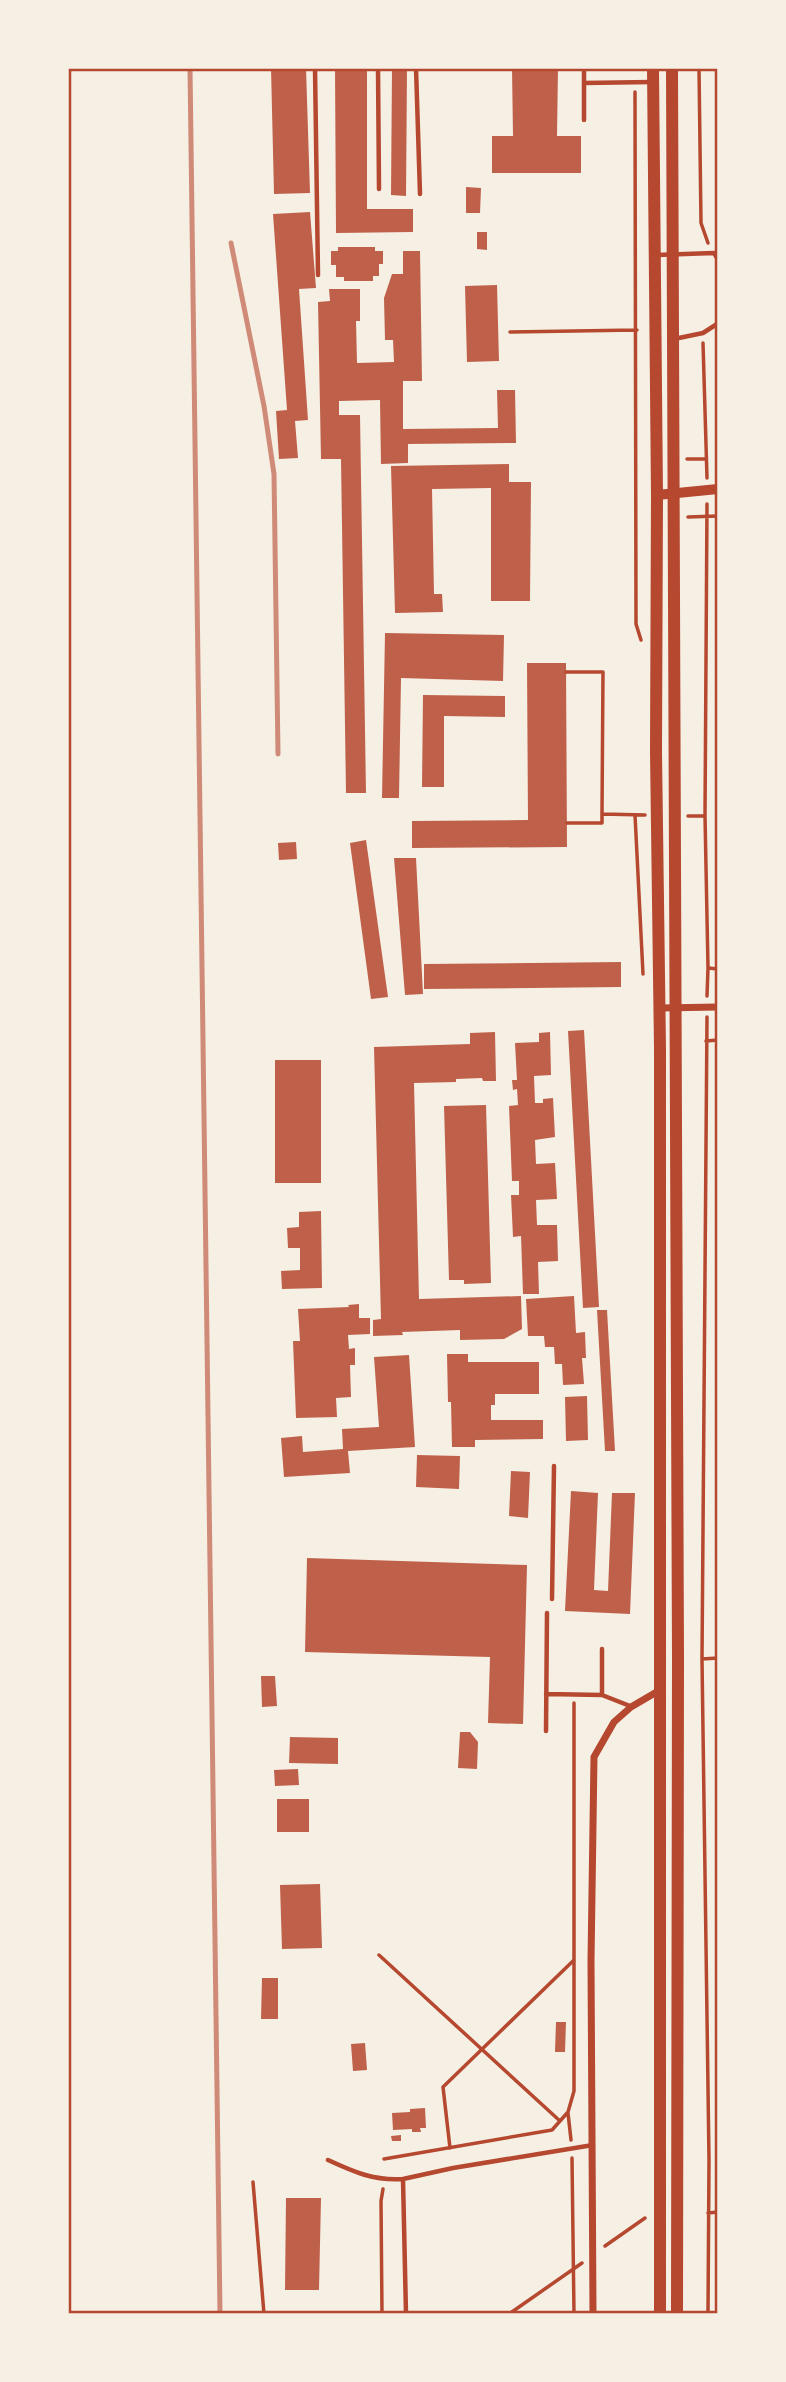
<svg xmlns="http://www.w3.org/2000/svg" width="786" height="2382" font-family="'DM Sans',sans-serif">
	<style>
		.building { fill: #bf614a }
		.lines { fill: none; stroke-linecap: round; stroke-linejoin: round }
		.path { stroke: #b5482f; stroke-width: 3.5 }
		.service { stroke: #b5482f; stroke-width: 4.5 }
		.minor { stroke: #b5482f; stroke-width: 7 }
		.tertiary { stroke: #b5482f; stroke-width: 10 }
		.secondary { stroke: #b5482f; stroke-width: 12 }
		.rail { stroke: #cf8b77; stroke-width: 5 }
		.neatline { fill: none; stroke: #b5482f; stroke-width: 2.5 }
	</style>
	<rect width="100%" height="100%" fill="#f6efe4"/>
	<path class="building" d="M271 68H306L310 193 274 194Z
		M335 68H367V209H413V232L336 233Z
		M392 68H407L406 196 391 195Z
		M512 68H558L557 136H581V173H492V136H513Z
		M466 187 481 188 480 213H466Z
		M310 212 316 288 299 289 308 420 295 421 298 458 279 459 276 411 287 410 273 214Z
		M477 232H487V250L477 249Z
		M338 247H375V251H383V264H379V276H373V281H344V277H336V265H331V251H338Z
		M403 251H420L422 381H403V429L498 428 497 390H515L516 443 408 444V463L381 464 380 400 339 401V415H360L366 793H346L341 459H321L318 302 330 301 329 289H360V321H356L357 363 394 362 393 340H385L384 298 392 274H403Z
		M497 285 499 361 467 362 465 286Z
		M509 464V482H531L530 601H491V488L432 489 434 594H442L443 612 395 613 391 466Z
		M385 633 504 635 503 681 401 678 399 798H382Z
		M527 663H566L567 847 412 848V821L528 820Z
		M423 695 505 696V717L444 716V787H422Z
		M366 840 388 997 371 999 350 843Z
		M296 842 297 859 279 860 278 843Z
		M394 858H416L423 994 405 995Z
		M621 962V987L424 989V964Z
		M584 1030 599 1307 583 1308 568 1031Z
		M495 1032 496 1081H483L482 1078 456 1079V1082L414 1083 419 1299 521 1296 522 1329 504 1339 460 1340V1330L402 1332 403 1335 373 1336V1320L381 1319 374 1047 470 1044V1033Z
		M550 1032 551 1075 534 1076 535 1103H543V1099L553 1098 555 1137 535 1140 536 1164 555 1163 557 1199 536 1200 537 1225H557L558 1261 538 1262 539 1294H523L521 1236 513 1237 511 1195H519V1181H512L509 1106 518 1105 517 1089 513 1090 512 1080H517L515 1043 539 1042V1033Z
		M275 1060H321V1183H275Z
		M486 1105 491 1283 464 1284V1280H449L444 1106Z
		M321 1211 322 1288 282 1289 281 1271 300 1270V1248H288L287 1228 299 1227V1212Z
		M574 1296 576 1333 585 1332 586 1358H582L584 1384 563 1385 562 1364H555L554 1347H545L544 1336H528L526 1299Z
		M359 1304V1318H370V1334L348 1335 349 1349 355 1348V1365H350L351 1397 336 1398 337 1417 296 1418 293 1341H300L298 1309 349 1307 348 1305Z
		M597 1310H607L615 1451H605Z
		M447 1354H468V1362H539V1394H495V1405H491V1420H543V1439L475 1440V1447H452L451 1402H448Z
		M409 1355 415 1447 348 1451 350 1473 284 1477 281 1438 302 1436 303 1452 343 1449 342 1429 379 1427 374 1357Z
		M587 1396 588 1440 566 1441 565 1397Z
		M417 1455 460 1456 459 1489 416 1487Z
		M511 1471 530 1472 528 1518 509 1516Z
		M571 1491 598 1493 594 1590 608 1591 612 1493H635L630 1614 565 1611Z
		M307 1558 527 1565 523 1724 488 1723 490 1657 305 1652Z
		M261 1676H275L277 1706 262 1707Z
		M460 1732H470L478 1742 477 1769 458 1768Z
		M290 1737 338 1738V1764L289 1763Z
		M298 1769 299 1785 275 1786 274 1770Z
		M277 1799H309V1832H277Z
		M320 1884 322 1948 282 1949 280 1885Z
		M262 1978H278V2019H261Z
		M556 2022H566L565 2052H555Z
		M365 2043 367 2070 353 2071 351 2044Z
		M425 2108 426 2128H420L421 2132H412V2129L393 2130 392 2113 410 2112V2109Z
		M401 2135V2141H392L391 2136Z
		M286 2198H321L319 2290H285Z"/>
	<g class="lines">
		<path class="path" d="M699 68 701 223 708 243
			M635 92 636 624 641 640
			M510 332 637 330
			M703 343 707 478
			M687 459H706
			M707 504 705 816 708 968 718 969
			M688 517 718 516
			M566 672H603L602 814 645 815
			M635 815 643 974
			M688 816H705
			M567 823H602V814
			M707 996 708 968
			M707 1017 702 1659 709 2160 708 2314
			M706 1041 718 1040
			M702 1659 718 1658
			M379 1955 560 2121
			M568 2113 571 2140
			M450 2148 443 2087 574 1960
			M572 2158 574 2314
			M384 2159 552 2130 568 2112 574 2091V1703
			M253 2182 264 2314
			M708 2213 718 2212
			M605 2246 645 2218
			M382 2314 381 2201 383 2189
			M509 2314 582 2263"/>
		<path class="service" d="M315 68 318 275
			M378 68 379 189
			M416 68 420 194
			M584 68V120
			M584 83 652 82
			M656 255 714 253 718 260
			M674 339 703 333 717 324 718 317
			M552 1599 554 1466
			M546 1694 602 1695 630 1706
			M602 1695V1649
			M546 1731 547 1613
			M328 2160C354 2172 374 2181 403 2179
			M406 2314 403 2179 453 2168 593 2145"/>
		<path class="minor" d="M660 1008 718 1007
			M593 2314 591 1961 594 1757 614 1722 631 1707 660 1690"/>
		<path class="tertiary" d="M657 495 718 489"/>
		<path class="secondary" d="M653 68 657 495 656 752 660 1049V2314
			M672 68 678 1658 677 2314"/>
		<path class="rail" d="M190 68 220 2314
			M231 243 264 406 274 474 278 754"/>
	</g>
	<rect width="786" height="2382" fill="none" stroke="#f6efe4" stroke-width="140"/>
	<rect x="70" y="70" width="646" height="2242" class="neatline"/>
</svg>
